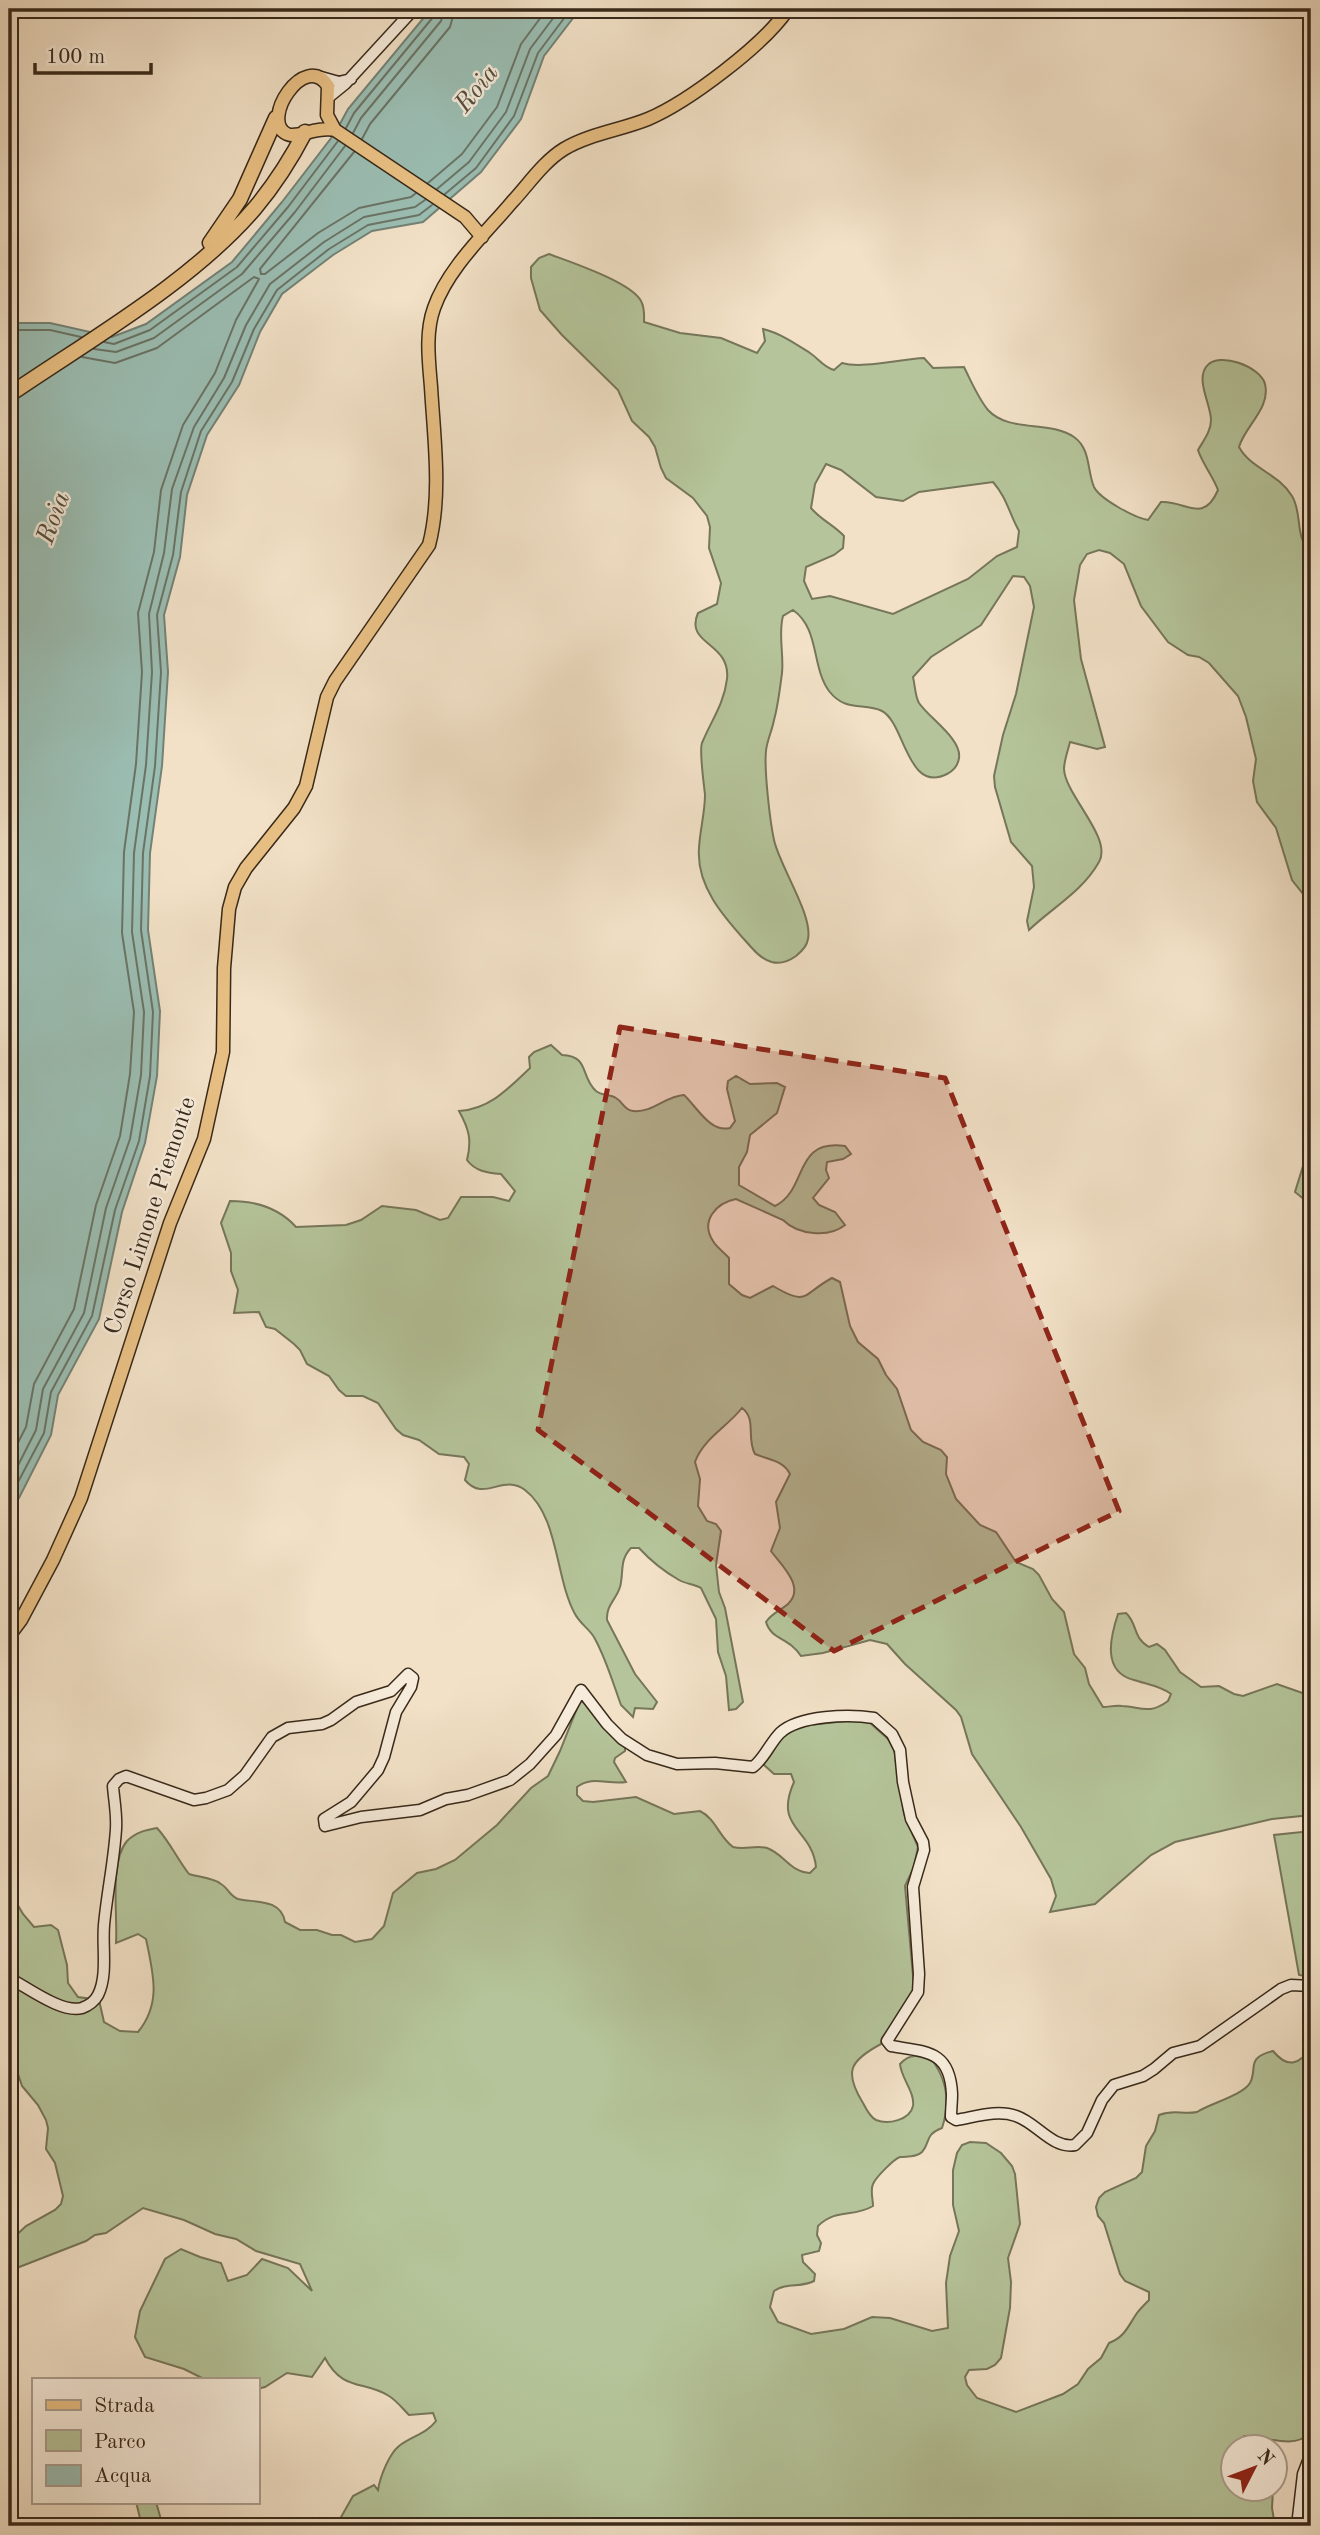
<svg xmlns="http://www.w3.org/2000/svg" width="1320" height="2535" font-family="'Old Standard TT',serif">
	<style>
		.green { fill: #b5c49a; stroke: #76765a; stroke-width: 2; fill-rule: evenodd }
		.water { fill: #9bbeb3; stroke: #738276; stroke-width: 2 }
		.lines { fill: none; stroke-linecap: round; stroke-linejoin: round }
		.shore { stroke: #6a7466; stroke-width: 2 }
		.secondary-casing { stroke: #38291a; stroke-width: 13 }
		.primary-casing { stroke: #38291a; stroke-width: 15 }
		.highway-casing { stroke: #38291a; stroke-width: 17 }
		.secondary { stroke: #f7ecdb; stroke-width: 10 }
		.primary { stroke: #e9c084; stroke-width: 12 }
		.highway { stroke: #e9c084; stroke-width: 14 }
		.marked { fill: #8f2418; fill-opacity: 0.2; stroke: #8f2418; stroke-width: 5; stroke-dasharray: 14 9; stroke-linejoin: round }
		.labels { text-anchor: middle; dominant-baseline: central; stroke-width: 5; stroke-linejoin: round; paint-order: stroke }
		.street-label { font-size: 24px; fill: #38291a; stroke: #f7ecdb }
		.water-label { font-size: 26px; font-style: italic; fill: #514e40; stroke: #f7ecdb }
	</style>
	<rect width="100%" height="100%" fill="#f2e1c7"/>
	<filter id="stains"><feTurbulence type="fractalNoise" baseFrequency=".00286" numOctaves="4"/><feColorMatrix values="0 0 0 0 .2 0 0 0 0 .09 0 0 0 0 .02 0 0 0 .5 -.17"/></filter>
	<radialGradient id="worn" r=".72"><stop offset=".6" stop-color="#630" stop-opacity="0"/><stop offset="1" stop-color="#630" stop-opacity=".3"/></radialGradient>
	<path class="green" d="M549 254C570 262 631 282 641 301 645 308 644 315 644 322L680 333 721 338 757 353 765 341 763 329C780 333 796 344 810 353 819 359 823 367 834 370L842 363C862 369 900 359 924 358L933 368 964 367C971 381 978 398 988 410 1009 433 1049 420 1074 437 1091 449 1087 471 1094 487 1100 499 1135 518 1148 520L1161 502C1185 500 1203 525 1218 490 1213 476 1203 465 1198 450 1204 440 1211 431 1211 420 1211 405 1196 381 1206 367 1218 350 1261 367 1265 384 1271 408 1245 426 1239 447 1251 469 1278 473 1292 496 1303 514 1294 538 1311 552V904L1292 880 1276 828 1257 802 1253 781 1256 759 1246 717 1238 696 1209 663 1199 657 1188 655 1168 642 1141 606 1124 564 1110 553 1099 550 1087 554 1080 565 1074 600 1081 659 1105 747 1097 749 1070 742C1068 750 1064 761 1064 769 1065 795 1113 838 1099 862 1082 892 1053 907 1029 930L1027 921 1034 887 1032 866 1011 842 995 787 994 776 1003 735 1016 694 1034 607 1030 586 1024 577 1013 576 981 625 931 657 913 677C915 685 915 696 919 703 929 718 962 739 959 758 958 765 953 771 947 774 907 794 905 723 882 711 864 702 846 713 829 691 811 666 820 629 793 610L783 616C778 634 784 654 782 673 780 688 778 706 774 720 772 731 767 740 766 751 764 769 770 822 774 840 780 867 813 915 808 939 807 946 801 952 796 956 778 969 764 962 751 947 726 919 696 888 699 848 700 830 705 812 705 795 704 784 699 751 702 743 711 721 724 704 727 679 731 642 684 645 698 613L717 604 721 583 709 548 710 527 707 516 693 498 666 478 661 468 655 447 649 437 632 421 618 390 562 335 540 310 531 278V267L539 258ZM826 464 841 470 876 497 903 501 919 492 993 482C1007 498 1009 513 1019 531L1017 547 997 556 968 579 893 614 830 596 812 599 804 581 806 567 834 555 843 548 844 536C834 525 821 520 811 508L815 484Z
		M551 1045 562 1055C590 1056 580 1077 596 1091 602 1096 610 1094 616 1098 623 1102 624 1110 633 1111 653 1113 665 1096 684 1095 697 1107 710 1133 730 1128L735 1121 727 1089 728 1081 736 1076 750 1084 777 1083 785 1087 777 1113 750 1135 747 1152 739 1167V1185L775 1206C809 1189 792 1139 845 1146L851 1154 843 1159 827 1162 826 1170 829 1178 813 1198 819 1205 835 1212 845 1225C829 1238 798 1235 783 1220L736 1199C716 1203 700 1221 713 1241 717 1248 724 1252 729 1258V1284L742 1295 750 1298 773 1286C809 1307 802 1294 832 1278L840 1282 850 1326 858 1342 878 1359 886 1375 897 1389 911 1430 923 1442 941 1450 947 1457 946 1474 956 1499 980 1525 996 1532 1016 1562 1033 1569 1039 1575 1052 1599 1064 1612 1074 1654 1085 1668 1089 1684 1103 1707C1109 1707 1116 1705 1122 1706 1141 1707 1149 1715 1168 1701L1171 1694C1161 1686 1146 1684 1134 1680 1102 1672 1110 1638 1118 1614L1126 1613C1138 1624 1132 1637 1149 1647L1157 1644 1165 1650 1180 1672 1201 1687 1219 1686 1234 1694 1243 1696 1277 1684 1311 1696V1815L1272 1819 1175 1842 1151 1855 1095 1904 1050 1912 1056 1896 1051 1879 1021 1827 972 1754 961 1717 956 1710 905 1664 887 1644 870 1640 823 1653 801 1656C789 1637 771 1640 766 1622 772 1613 780 1611 788 1604 806 1587 781 1565 771 1551L780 1528 776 1502 790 1474C783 1460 769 1460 755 1454 746 1438 757 1419 742 1408 727 1427 703 1439 695 1462L700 1479 698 1506 707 1521 716 1524 721 1531 716 1565 719 1592 725 1608 743 1702 736 1709 729 1710 726 1676 718 1652 716 1619 701 1588C694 1584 686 1584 679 1580 665 1572 650 1560 639 1548H631C619 1560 624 1573 620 1587 616 1600 606 1605 607 1620L635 1674 657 1702 653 1709 635 1708 633 1717 621 1705C613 1683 606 1659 595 1639 591 1630 580 1624 575 1614 555 1578 559 1516 525 1490 503 1473 484 1503 465 1480L469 1464 464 1457 439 1454 419 1440 403 1435 396 1429 378 1403 363 1396H346L339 1390 329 1376 307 1364 300 1350 294 1344 275 1329 266 1327 259 1312 234 1313 238 1290 231 1271V1253L221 1223 230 1201C256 1201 279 1208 296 1227L346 1225 361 1220 382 1206 416 1210 440 1220 448 1218 461 1197H493L509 1201 515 1191 501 1174C487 1173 475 1171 467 1160 472 1140 469 1129 459 1111 490 1109 509 1088 530 1068L529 1057 534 1052Z
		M1311 1162V1205L1295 1192 1304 1163Z
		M580 1701 584 1702 625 1747V1751L615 1758 614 1762 626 1782C608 1785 592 1775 577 1787V1795L583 1801 593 1802 636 1797 674 1814 700 1811C716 1819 719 1837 733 1847 745 1850 756 1845 767 1848 784 1854 790 1872 810 1873L816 1867C812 1828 773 1829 794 1782L791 1774H774L763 1764 777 1742 792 1727 855 1720 868 1721 888 1739 894 1749 904 1814 918 1847 914 1867 905 1886 914 1987 912 1998 882 2038 881 2044C849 2061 844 2072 863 2103 866 2109 870 2117 876 2120 888 2125 910 2120 913 2106 915 2092 901 2078 900 2064 910 2053 919 2055 932 2060 947 2080 950 2104 942 2128 924 2135 931 2142 922 2152 916 2158 907 2156 900 2157 894 2159 876 2177 873 2184 870 2190 873 2199 873 2206 853 2218 836 2208 818 2226L817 2235 821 2243 819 2251 802 2255 803 2262 815 2274 814 2281C801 2288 787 2282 774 2291L770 2307 778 2322 811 2334 844 2329 872 2317 890 2318 932 2331 948 2328 946 2283 950 2256 959 2231 953 2205V2170L957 2153 962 2145 970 2142 986 2143 1001 2153 1012 2166 1015 2174 1020 2224 1008 2258 1011 2282 1010 2308 1001 2358 995 2365 987 2369 969 2370 965 2377 967 2385 977 2398 1016 2412 1063 2394 1078 2384 1088 2369 1101 2358 1109 2343C1125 2337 1128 2326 1137 2313 1140 2309 1145 2304 1149 2300V2292L1125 2281 1120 2274 1104 2223 1098 2216 1096 2207 1099 2198 1105 2192 1136 2178 1142 2172 1146 2146 1155 2131 1159 2115C1175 2109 1182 2115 1197 2112 1209 2104 1243 2095 1250 2083 1258 2068 1245 2058 1273 2051 1287 2068 1299 2066 1311 2047V2416C1310 2421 1309 2429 1307 2434 1297 2450 1258 2435 1244 2436L1243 2444 1246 2447 1232 2448V2490H1273L1272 2508 1275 2526H336L353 2496 374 2485 378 2490C380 2477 389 2454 399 2446 412 2436 426 2434 436 2421L433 2413 409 2415C403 2409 396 2400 389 2396 364 2380 343 2392 325 2358L312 2377 287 2373 265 2387 257 2389V2379H204L184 2369 145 2357 135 2337 140 2311 165 2259 181 2249 200 2257 221 2263 228 2281 247 2275 262 2259 288 2268 312 2291 300 2264 256 2251 236 2239 215 2234 184 2220 143 2208 106 2233 95 2235 86 2241 9 2271V2242L26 2226 55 2210 61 2204 63 2196 55 2163 46 2149 48 2128 46 2120 38 2105 22 2086 9 2047V1890L23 1914 34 1927 51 1925 58 1930 67 1965 68 1983 78 1997 99 2000 104 2022 120 2031 138 2032C162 2003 153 1973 146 1939L138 1934 116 1943C118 1916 109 1862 127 1841 136 1832 146 1830 157 1828 170 1842 177 1859 189 1874 198 1877 214 1878 221 1884 228 1888 230 1896 238 1899 254 1903 281 1898 285 1922L300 1930H317L332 1935H341L355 1942 372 1939 384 1926 393 1893 417 1873 436 1869 455 1860 497 1825 531 1788 548 1776 560 1751Z
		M1311 1831V1977L1299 1975 1274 1835Z
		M1311 2469V2526H1301L1305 2487Z
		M136 2502H156L162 2523 165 2526H142Z"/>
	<path class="water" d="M431 9H580L544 56 521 119 481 172 423 222 372 231 333 255 282 294 260 332 239 385 207 435 187 495 180 557 164 615 168 672 162 766 150 853 148 930 160 1011 157 1076 145 1143 122 1212 99 1319 58 1395 51 1435 19 1498 9 1509V323H50L112 337 146 324 232 262 282 202 335 133 348 109Z"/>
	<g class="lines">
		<path class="shore" d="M346 128 354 113 434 16 436 9
			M353 133 361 118 441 21 445 9
			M362 139 370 124 450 27 455 9
			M354 152 260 269 261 274H265L318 233 359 208 411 197 416 193
			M428 183 462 154 497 107 521 44 547 9
			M437 189 469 162 506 112 530 49 560 9
			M445 194 476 168 514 116 538 53 571 9
			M9 330H50L81 337
			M104 342 114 344 150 330 237 267 288 207 338 141
			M94 349 116 352 154 338 242 274 295 212 345 146
			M9 1460 26 1427 34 1384 74 1309 96 1205 120 1136 130 1074 134 1012 122 933 124 852 136 764 142 672 138 613 154 552 161 490 183 425 215 373 236 320 259 279 254 277 157 348 115 363 82 357
			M9 1483 36 1430 43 1389 84 1313 106 1208 130 1139 141 1075 144 1012 132 932 134 853 146 765 152 672 149 614 164 553 172 489 194 427 224 378 246 325 270 284 324 242 364 217 415 207 425 200
			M9 1499 44 1433 51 1392 92 1316 115 1210 139 1141 150 1076 153 1012 141 930 143 853 155 766 161 672 157 615 173 555 181 492 201 431 232 382 254 329 277 290 329 249 368 225 419 215 432 205"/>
		<g class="secondary-casing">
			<path id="secondary" d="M321 77 339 82 351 79
				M329 97 345 84 414 9
				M9 1978C27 1987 62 2014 82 2008 88 2006 95 2001 98 1995 108 1975 102 1947 104 1925 107 1893 114 1861 116 1829 117 1814 114 1800 113 1786L119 1779 126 1776 194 1800 206 1798 228 1790 245 1775 272 1737 288 1728 322 1724 331 1720 356 1702 391 1691 408 1674 413 1678 411 1687 396 1712 384 1757 378 1770 351 1802 324 1819 325 1826 361 1817 420 1810 446 1799 468 1795 510 1780 530 1764 556 1735 581 1690 607 1724 622 1739 647 1755 677 1764 715 1763 753 1767C764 1759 770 1743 780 1733 799 1715 850 1714 874 1718L892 1734 900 1750 903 1782 911 1819 923 1842 924 1850 913 1887 919 1974 918 1992 887 2041 891 2046C926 2052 950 2050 952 2094 952 2102 951 2109 951 2117L956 2120C975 2117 997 2109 1016 2116 1037 2123 1052 2149 1075 2145L1087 2133 1102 2100 1114 2085 1143 2076 1154 2069 1173 2053 1200 2046 1281 1989 1291 1985 1311 1986
				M1297 2526 1303 2474 1311 2453"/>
		</g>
		<g class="primary-casing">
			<path id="primary" d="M335 130 327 115 328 86C305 50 259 121 287 134 297 139 316 126 335 130L465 217 482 237
				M9 1636 21 1620 53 1560 81 1498 170 1223 204 1139 223 1052 224 968 229 909 235 887 246 868 294 808 306 786 327 697 335 681 429 545C442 495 434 438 431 387 429 362 425 333 434 308 448 268 485 234 512 202 528 185 543 162 564 149 589 134 621 130 648 119 688 102 764 45 788 9"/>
		</g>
		<g class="highway-casing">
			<path id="highway" d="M210 243 240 199 276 118
				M9 395C88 341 193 281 255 208 275 184 291 159 305 132"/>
		</g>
		<use href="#secondary" class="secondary"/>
		<use href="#primary" class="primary"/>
		<use href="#highway" class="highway"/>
	</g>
	<path class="marked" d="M620 1027 945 1078 1119 1511 834 1651 538 1430Z"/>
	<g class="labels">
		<g class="street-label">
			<text transform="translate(151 1216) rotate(-72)">Corso Limone Piemonte</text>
		</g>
		<g class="water-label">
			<text transform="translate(477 89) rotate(-51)">Roia</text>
			<text transform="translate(54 518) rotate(-70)">Roia</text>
		</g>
	</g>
	<rect width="1320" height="2535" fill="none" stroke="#f2e1c7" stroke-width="35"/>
	<rect x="10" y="10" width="1299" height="2514" fill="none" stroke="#38291a" stroke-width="3.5"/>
	<rect x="18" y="18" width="1285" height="2500" fill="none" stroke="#38291a" stroke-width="2"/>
	<rect x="32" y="2378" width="228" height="126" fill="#f7ecdb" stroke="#ab9e8e" stroke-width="2"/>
	<rect x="46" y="2400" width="35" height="10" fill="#e9c084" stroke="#ab9e8e" stroke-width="2"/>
	<text x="94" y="2412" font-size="21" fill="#38291a">Strada</text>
	<rect x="46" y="2430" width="35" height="21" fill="#b5c49a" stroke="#ab9e8e" stroke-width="2"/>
	<text x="94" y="2448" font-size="21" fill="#38291a">Parco</text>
	<rect x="46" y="2465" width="35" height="21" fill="#9bbeb3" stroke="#ab9e8e" stroke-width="2"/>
	<text x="94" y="2482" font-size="21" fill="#38291a">Acqua</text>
	<g transform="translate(1254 2468) rotate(48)"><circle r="33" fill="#f7ecdb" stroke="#ab9e8e" stroke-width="2"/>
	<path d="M0-5L12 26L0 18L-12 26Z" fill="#8f2418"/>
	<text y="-10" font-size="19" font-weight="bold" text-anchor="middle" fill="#38291a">N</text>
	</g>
	<path d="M35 63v10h116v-10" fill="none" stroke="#38291a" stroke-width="3.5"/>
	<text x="46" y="63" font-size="21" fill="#38291a" stroke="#f7ecdb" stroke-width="5" paint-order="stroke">100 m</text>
	<rect width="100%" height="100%" filter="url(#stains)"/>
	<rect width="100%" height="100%" fill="url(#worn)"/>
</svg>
